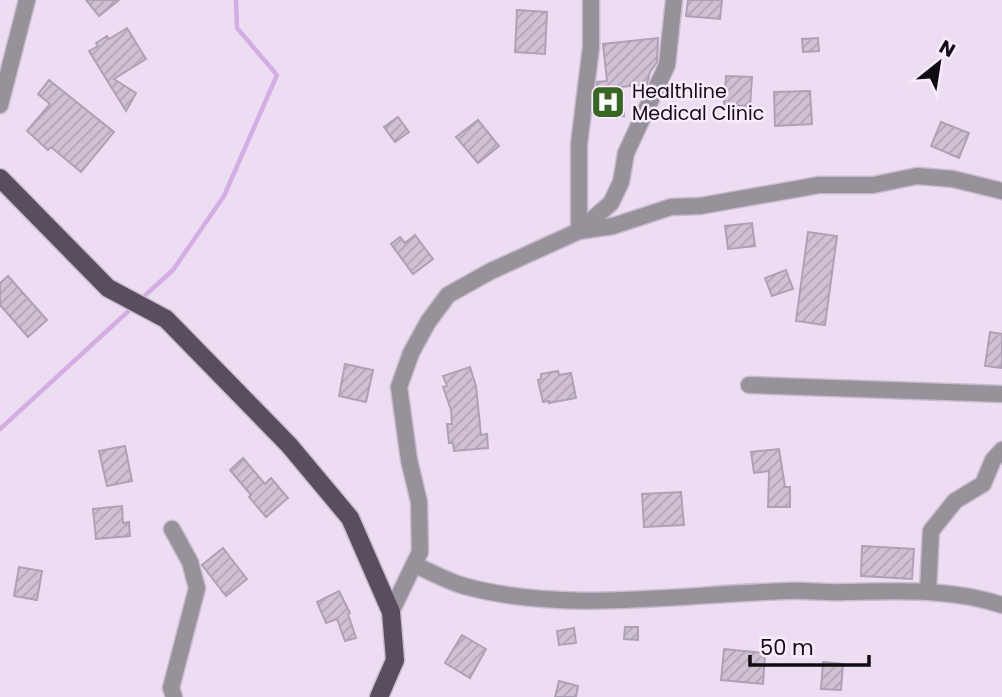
<svg xmlns="http://www.w3.org/2000/svg" width="1002" height="697" font-family="Poppins,sans-serif">
	<style>
		.lines { fill: none; stroke-linecap: round; stroke-linejoin: round }
		.stream { stroke: #d4ade3; stroke-width: 4.5 }
		.building { fill: url(#building-hatch); stroke: #afa1b5; stroke-width: 2 }
		.minor-casing { stroke: #cabccf; stroke-width: 19 }
		.major-casing { stroke: #cabccf; stroke-width: 21 }
		.minor { stroke: #97919a; stroke-width: 16 }
		.major { stroke: #594e5d; stroke-width: 18 }
		.labels { text-anchor: middle; dominant-baseline: central; stroke-width: 5; stroke-linejoin: round; paint-order: stroke }
		.poi-label { font-size: 19px; fill: #110c13; stroke: #f8ecfd; text-anchor: start }
	</style>
	<defs>
		<pattern id="building-hatch" width="6" height="6" patternUnits="userSpaceOnUse" patternTransform="scale(1.75)"><rect width="6" height="6" fill="#cfc0d4"/><path d="M-1 1l2-2M0 6l6-6M5 7l2-2" fill="none" stroke="#b1a4b5"/></pattern>
	</defs>
	<rect width="100%" height="100%" fill="#edddf3"/>
	<g class="lines">
		<path class="stream" d="M140 300 173 270 224 196 277 75 237 28 236 0
			M0 429 134 306"/>
	</g>
	<path class="building" d="M86 0H119L99 16Z
		M688 0H722L720 19 686 16Z
		M517 10 547 12 545 54 515 52Z
		M127 28 146 59 114 79 136 93 126 111 89 51 98 46 96 43 107 36 109 39Z
		M658 38 657 62 650 72 647 84 621 87 624 116 600 118 597 82 607 81 603 44Z
		M818 38 819 51 803 52 802 39Z
		M726 76 752 77 750 106 724 105Z
		M49 80 114 132 81 172 51 147 48 150 27 131 50 104 38 94Z
		M810 91 812 124 775 126 774 92Z
		M398 117 409 132 395 142 384 127Z
		M478 120 499 146 478 163 456 137Z
		M941 122 969 133 959 158 931 146Z
		M752 223 755 246 728 249 725 226Z
		M808 232 837 236 825 325 796 321Z
		M415 235 433 259 413 274 391 244 400 237 405 243Z
		M786 270 793 289 772 296 765 278Z
		M8 276 47 320 28 337 0 305V283Z
		M990 332 1002 334V368L985 366Z
		M345 364 373 370 366 402 339 396Z
		M470 367 476 386 481 435 487 434 488 448 454 451 453 443H449L447 424H452L451 410 443 387 447 386 443 376Z
		M558 371 559 375 571 373 576 398 549 403V401L543 402 538 380 541 379V374Z
		M125 446 132 481 107 486 99 451Z
		M779 449 785 487H790V507H768L769 471 754 473 751 452Z
		M243 458 265 484 271 478 288 498 266 517 249 497 251 495 230 470Z
		M681 492 684 525 644 527 642 494Z
		M122 506 123 523 129 522 130 536 96 539 93 509Z
		M862 546 914 549 912 579 861 576Z
		M223 548 247 579 226 596 202 565Z
		M19 567 42 571 37 600 14 596Z
		M339 591 350 613 348 614 356 638 345 641 337 619 326 623 317 602Z
		M625 627H638V640L624 639Z
		M574 628 576 643 559 645 557 631Z
		M462 635 486 649 470 678 445 663Z
		M724 649 765 653 763 684 721 680Z
		M823 662 843 664 841 690 821 689Z
		M559 681 578 686 576 697H555Z"/>
	<g class="lines">
		<g class="minor-casing">
			<path id="minor" d="M591 0V47L579 144V231L613 226 671 207 700 206 819 185H873L917 176 953 179 1002 191
				M0 105 27 0
				M749 385 1002 394
				M172 529 190 562 197 588 171 688 174 697
				M415 565C431 572 447 581 464 586 567 614 680 594 786 591 806 590 825 593 845 592 898 591 951 588 1002 605
				M928 591 931 531 955 501 983 484 993 460 1002 450
				M391 612 420 552 419 502 409 460 399 387 411 353 428 322 448 295 491 271 579 231 611 203 621 182 626 153 667 65 674 0"/>
		</g>
		<g class="major-casing">
			<path id="major" d="M0 178 108 288 166 319 289 445 350 518 391 612 395 660 379 697"/>
		</g>
		<use href="#minor" class="minor"/>
		<use href="#major" class="major"/>
	</g>
	<defs>
		<g id="hospital-square" transform="scale(1.75)"><rect x="-9" y="-9" width="18" height="18" rx="4" fill="#3a6625" stroke="#f8ecfd"/><path d="M-5-5h3v3.5h4V-5h3V5h-3V1.5h-4V5h-3Z" fill="#fff"/></g>
	</defs>
	<g fill-rule="evenodd">
		<use href="#hospital-square" x="608" y="102"/>
	</g>
	<g class="labels">
		<g class="poi-label">
			<text x="632" y="91">Healthline<tspan x="632" dy="22">Medical Clinic</tspan></text>
		</g>
	</g>
	<g transform="translate(939 63) rotate(30)" stroke="#f8ecfd" stroke-width="5" paint-order="stroke">
	<path d="M0-5L12 26L0 18L-12 26Z" fill="#110c13"/>
	<text y="-10" font-size="19" font-weight="bold" text-anchor="middle" fill="#110c13">N</text>
	</g>
	<path d="M750 655v10h119v-10" fill="none" stroke="#110c13" stroke-width="3.5"/>
	<text x="760" y="655" font-size="21" fill="#110c13" stroke="#f8ecfd" stroke-width="5" paint-order="stroke">50 m</text>
</svg>
